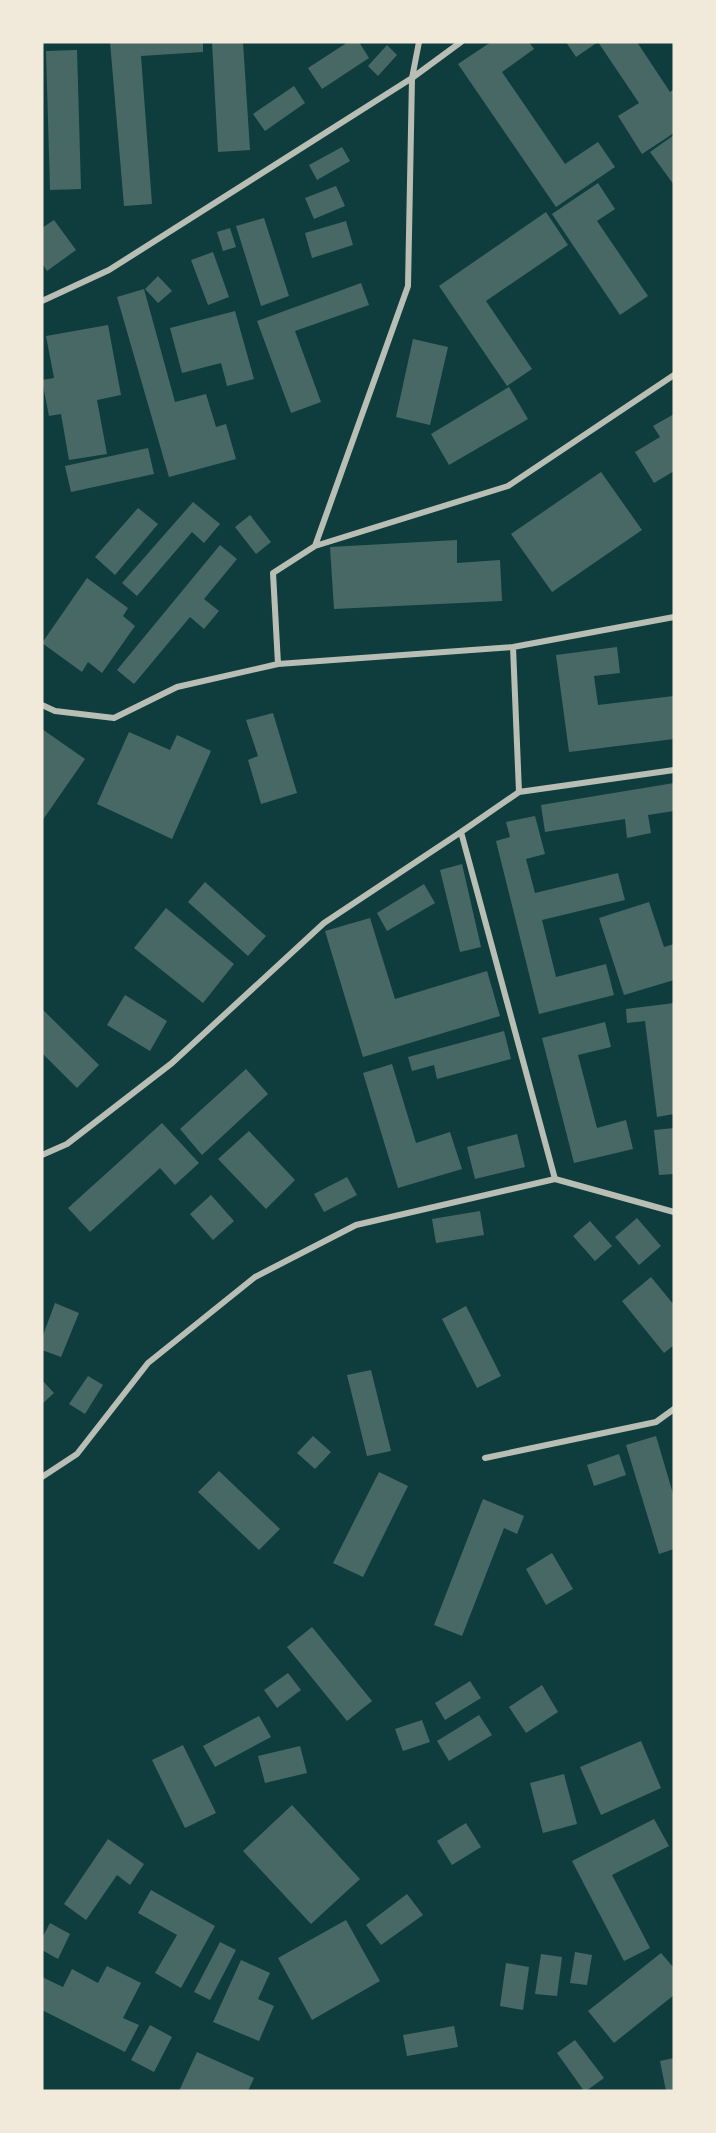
<svg xmlns="http://www.w3.org/2000/svg" width="716" height="2133" font-family="'Asap Condensed',sans-serif">
	<style>
		.building { fill: #486865 }
		.lines { fill: none; stroke-linecap: round; stroke-linejoin: round }
		.minor { stroke: #b8beb3; stroke-width: 6 }
	</style>
	<rect width="100%" height="100%" fill="#0f3d3e"/>
	<path class="building" d="M110 42H203V52L141 56 152 204 124 206Z
		M212 42H243L250 150 218 152Z
		M348 42H359L369 58 322 89 308 68Z
		M491 42H529L534 49 502 72 565 164 598 142 615 167 556 207 458 64Z
		M566 42H598L576 57Z
		M598 42H637L670 92 674 89V133L642 154 618 116 639 103Z
		M387 45 397 55 378 76 368 66Z
		M77 50 81 189 50 190 46 51Z
		M294 86 305 103 265 131 253 114Z
		M674 135V185L650 152Z
		M342 147 350 161 317 180 309 165Z
		M598 183 615 209 597 221 648 296 620 315 552 214Z
		M336 186 345 206 314 219 305 198Z
		M546 212 568 245 486 301 532 369 507 386 439 286Z
		M264 218 289 296 261 306 236 226Z
		M54 220 76 250 47 271 42 263V228Z
		M346 221 353 245 312 258 305 233Z
		M230 228 236 247 223 251 217 232Z
		M213 252 229 297 208 305 191 260Z
		M158 276 172 291 158 303 145 289Z
		M361 283 369 305 295 331 321 402 291 413 257 321Z
		M144 289 175 402 206 394 216 427 226 424 236 459 169 477 117 297Z
		M235 311 254 379 227 386 221 363 182 373 170 328Z
		M108 325 121 395 97 400 107 454 69 460 61 414 49 416 42 380 54 378 46 336Z
		M413 339 448 347 430 425 396 417Z
		M509 387 528 419 449 465 431 434Z
		M674 414V471L654 483 635 452 660 437 653 426Z
		M148 448 154 474 71 492 65 466Z
		M601 472 642 530 552 592 511 534Z
		M193 502 220 524 204 543 192 532 137 596 122 583Z
		M138 508 158 524 115 575 95 557Z
		M250 515 271 542 256 554 235 527Z
		M457 540V563L500 560 502 601 334 609 330 547Z
		M220 545 237 559 204 599 219 611 204 629 190 617 134 684 117 670Z
		M87 578 128 608 123 616 135 626 102 673 88 662 82 672 42 643Z
		M617 647 620 673 594 676 598 705 674 696V739L569 752 556 655Z
		M273 713 297 793 261 804 248 760 258 756 246 720Z
		M42 729 85 759 42 821Z
		M129 732 170 750 177 735 211 751 172 839 97 804Z
		M674 783V811L648 815 651 833 627 838 625 819 545 832 541 805Z
		M535 816 545 854 526 859 535 893 618 873 625 900 542 920 556 977 606 964 614 995 539 1014 496 841 510 837 506 822Z
		M462 864 481 947 460 952 440 870Z
		M205 882 266 936 248 956 188 902Z
		M424 884 435 903 387 931 377 913Z
		M649 902 664 947 674 944V980L624 995 599 918Z
		M166 908 234 964 203 1003 134 948Z
		M370 918 395 999 487 971 500 1016 363 1057 325 931Z
		M125 995 167 1021 150 1051 107 1025Z
		M674 1003V1114L657 1117 645 1021 627 1023 626 1009Z
		M42 1009 99 1065 77 1088 42 1053Z
		M605 1022 611 1047 578 1055 597 1128 626 1120 633 1149 574 1163 542 1038Z
		M504 1031 511 1059 437 1079 434 1065 412 1071 408 1057Z
		M392 1064 416 1143 450 1132 462 1169 398 1188 363 1073Z
		M246 1069 268 1094 202 1155 180 1129Z
		M162 1123 199 1163 175 1185 160 1168 90 1232 68 1208Z
		M674 1128V1174L659 1175 654 1130Z
		M249 1131 295 1180 266 1209 218 1159Z
		M517 1134 525 1167 475 1179 467 1147Z
		M347 1177 357 1195 324 1212 314 1194Z
		M211 1195 234 1221 213 1240 190 1214Z
		M480 1211 484 1235 436 1243 432 1219Z
		M637 1218 661 1246 639 1265 615 1237Z
		M590 1221 612 1246 595 1261 573 1236Z
		M651 1277 674 1305V1345L664 1353 622 1301Z
		M55 1303 79 1313 61 1357 42 1350V1338Z
		M466 1306 501 1376 477 1388 442 1319Z
		M371 1370 391 1451 367 1456 347 1375Z
		M88 1376 103 1385 85 1414 69 1404Z
		M42 1380 54 1393 42 1404Z
		M313 1436 331 1452 315 1469 297 1453Z
		M656 1436 674 1497V1549L659 1554 626 1445Z
		M619 1454 626 1475 594 1486 587 1465Z
		M219 1471 280 1529 259 1550 198 1492Z
		M379 1472 408 1486 363 1577 333 1563Z
		M483 1499 524 1516 517 1534 504 1528 462 1636 434 1625Z
		M552 1553 573 1589 546 1605 526 1569Z
		M312 1627 372 1701 347 1721 287 1647Z
		M288 1673 301 1690 277 1708 264 1690Z
		M470 1681 481 1698 445 1720 435 1703Z
		M542 1685 558 1712 526 1733 509 1707Z
		M479 1715 492 1735 449 1761 437 1741Z
		M259 1716 271 1737 215 1767 203 1746Z
		M422 1720 430 1742 403 1751 395 1729Z
		M641 1741 661 1788 601 1815 580 1767Z
		M183 1745 216 1813 185 1828 152 1760Z
		M300 1746 307 1773 265 1783 258 1756Z
		M564 1774 577 1824 543 1833 530 1783Z
		M292 1805 360 1879 311 1924 243 1851Z
		M654 1819 669 1846 612 1875 650 1948 624 1961 572 1861Z
		M466 1823 481 1847 452 1865 437 1841Z
		M108 1839 144 1864 130 1885 117 1875 86 1920 64 1904Z
		M151 1890 215 1926 181 1988 155 1973 177 1935 138 1913Z
		M407 1894 423 1915 381 1945 366 1925Z
		M346 1920 380 1981 312 2020 278 1958Z
		M50 1923 70 1934 58 1959 42 1950V1938Z
		M220 1942 236 1950 210 2000 194 1992Z
		M575 1952 592 1955 587 1985 570 1983Z
		M661 1953 674 1968V1995L614 2043 588 2011Z
		M541 1954 562 1957 557 1996 535 1994Z
		M241 1960 270 1973 258 1999 274 2006 259 2041 213 2022Z
		M506 1963 529 1967 523 2010 500 2006Z
		M107 1966 141 1983 123 2018 139 2025 125 2052 42 2010V1977L63 1987 72 1969 98 1983Z
		M150 2025 172 2037 154 2072 131 2060Z
		M454 2026 458 2047 407 2056 403 2035Z
		M575 2040 604 2078 586 2091H584L557 2053Z
		M197 2052 254 2078 248 2091H179Z
		M674 2058V2091H666L660 2061Z"/>
	<g class="lines">
		<path class="minor" d="M42 301 109 270 412 78 461 42
			M315 546 508 486 674 375
			M513 647 519 792 461 832 555 1179
			M278 664 273 573 315 546 408 286 412 78 419 42
			M42 705 55 711 114 718 177 687 278 664 513 647 674 617
			M519 792 674 770
			M42 1155 67 1144 172 1063 324 923 461 832
			M485 1458 656 1422 674 1409
			M42 1477 77 1454 148 1363 255 1277 356 1225 555 1179 674 1212"/>
	</g>
	<rect width="716" height="2133" fill="none" stroke="#f1e9da" stroke-width="87"/>
</svg>
